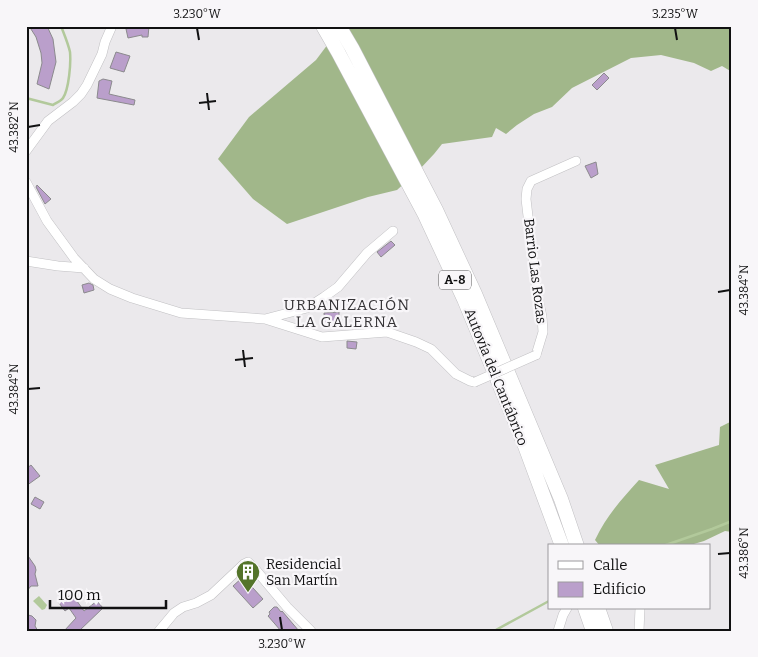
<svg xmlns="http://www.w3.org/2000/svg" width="758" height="657" font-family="Bitter,serif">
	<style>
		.forest { fill: #a1b78a }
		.water { fill: #b2c99b }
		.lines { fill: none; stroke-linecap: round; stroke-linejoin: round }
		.stream { stroke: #b2c99b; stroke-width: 2.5 }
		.building { fill: #ba9fcb; stroke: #8b8a8d }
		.minor-casing { stroke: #c1c0c3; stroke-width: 10 }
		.highway-casing { stroke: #c1c0c3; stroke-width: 15 }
		.minor { stroke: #fff; stroke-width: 9 }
		.highway { stroke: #fff; stroke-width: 14 }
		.minor-bridge-casing { stroke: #c1c0c3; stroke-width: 10; stroke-linecap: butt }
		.minor-bridge { stroke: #fff; stroke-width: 9 }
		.ticks { fill: none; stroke: #111112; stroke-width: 2 }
		.labels { text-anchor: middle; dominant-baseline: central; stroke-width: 4.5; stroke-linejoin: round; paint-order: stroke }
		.shield { fill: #f8f6f9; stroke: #565657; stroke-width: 1 }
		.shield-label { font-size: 12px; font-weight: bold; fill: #111112 }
		.street-label { font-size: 14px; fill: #111112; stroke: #f8f6f9 }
		.poi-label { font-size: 14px; fill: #111112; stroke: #f8f6f9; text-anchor: start }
		.neighbourhood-label { font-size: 15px; letter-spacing: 1px; fill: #363437; stroke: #f8f6f9 }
		.neatline { fill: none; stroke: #111112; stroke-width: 2 }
		.ticks-label { font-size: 12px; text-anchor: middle; fill: #111112 }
	</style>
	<rect width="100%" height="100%" fill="#ebe9ec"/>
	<path class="forest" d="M343 26H732V72L722 66 711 71 694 63 661 55 631 58 572 88 552 107 534 114 517 125 506 134 496 128 492 137 442 144 434 154 419 170 397 190 368 197 287 224 253 199 218 159 249 117 316 60 334 36Z
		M732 421V532L725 531 704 541 687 546H600L595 540C607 515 621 500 639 480L669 489 655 465 719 445 720 427Z"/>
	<path class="water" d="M39 596 47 605 45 609 42 610 33 601Z"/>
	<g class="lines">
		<path class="stream" d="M26 98 53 105C56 103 61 101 63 98 69 89 71 63 70 52 68 43 64 34 61 26
			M663 546 712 529 732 521
			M494 631 549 601"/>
	</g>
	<path class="building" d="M29 26H47L53 39 56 62 49 89 37 84 42 63 41 53 36 37Z
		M138 26H149L148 37H142V35L128 38 126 29Z
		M116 52 130 56 124 72 110 68Z
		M604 73 609 78 597 90 592 85Z
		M103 79 112 81 109 94 135 100 134 105 97 98 99 81Z
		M596 162 598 174 591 178 585 166Z
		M37 185 51 199 45 204 36 187Z
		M391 241 395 245 381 257 377 252Z
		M89 283 93 285 94 290 84 293 82 285Z
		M339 312V325L325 326 324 313Z
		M347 341 357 342 356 349 347 348Z
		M31 465 40 476 26 486V469Z
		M35 497 44 502 40 509 31 504Z
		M26 553 35 566 36 570 35 574 38 586H31L26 592Z
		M243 577 263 599 253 608 233 586Z
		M72 594 84 611 97 601 103 608 79 631H64L76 618 69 608 65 611 59 603Z
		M274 607H277L281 612 282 611 299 631H281L268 616 270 614 269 612Z
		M28 615 32 616 36 620 35 626 38 631H26V617Z"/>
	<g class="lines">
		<g class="minor-casing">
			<path id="minor" d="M26 151 48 121 73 102 81 94 87 85 102 54 105 42 112 26
				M26 182 47 221 74 258 94 279 110 289 132 298 181 313 265 319 322 337 387 332 416 342 431 349 456 374 470 381 475 382
				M26 261 58 266 84 268
				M265 319 307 308 324 297 338 287 367 253 393 231
				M536 355 543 332 542 317 537 293 526 199 527 189 531 181 576 161
				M159 631 174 613 183 607 196 603 211 595 244 564 248 562 255 569 287 607 311 631
				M558 631 563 615 567 608
				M639 631 640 608"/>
		</g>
		<g class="highway-casing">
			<path id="highway" d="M323 26 338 52 425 215 464 299 525 446 562 546
				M339 26 352 48 436 210 475 294 561 499 577 546
				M585 608 593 631
				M598 608 606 631"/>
		</g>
		<use href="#minor" class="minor"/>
		<use href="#highway" class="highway"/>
		<g class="minor-bridge-casing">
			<path id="minor-bridge" d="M475 382 536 355"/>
		</g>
		<use href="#minor-bridge" class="minor-bridge"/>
	</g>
	<path class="ticks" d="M197 28 199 40M675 28 677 40M207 93 209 110M199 103 216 101M28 127 40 125M718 292 730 290M243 350 245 367M235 360 253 358M28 389 40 388M718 554 730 553M280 617 282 630"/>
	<defs>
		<g id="building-pin" transform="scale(1.25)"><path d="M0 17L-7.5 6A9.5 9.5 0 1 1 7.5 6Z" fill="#54742a" stroke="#f8f6f9"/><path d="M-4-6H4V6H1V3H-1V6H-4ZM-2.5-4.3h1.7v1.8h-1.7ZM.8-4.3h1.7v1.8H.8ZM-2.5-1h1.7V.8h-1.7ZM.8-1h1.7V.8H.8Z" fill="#fff"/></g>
	</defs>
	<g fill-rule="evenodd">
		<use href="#building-pin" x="248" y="572"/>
	</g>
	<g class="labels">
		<rect class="shield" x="439" y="270.5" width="32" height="19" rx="4"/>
		<g class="shield-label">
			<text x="455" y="280">A-8</text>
		</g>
		<g class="street-label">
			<text transform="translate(535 271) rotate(83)">Barrio Las Rozas</text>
			<text transform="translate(496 377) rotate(68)">Autovía del Cantábrico</text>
		</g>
		<g class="poi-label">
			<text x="266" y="564">Residencial<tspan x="266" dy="16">San Martín</tspan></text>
		</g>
		<g class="neighbourhood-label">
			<text x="347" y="305">URBANIZACIÓN<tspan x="347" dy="17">LA GALERNA</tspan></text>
		</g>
	</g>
	<rect width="758" height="657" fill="none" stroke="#f8f6f9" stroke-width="55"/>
	<rect x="548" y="544" width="162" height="65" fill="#f8f6f9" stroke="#9c9a9d"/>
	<rect x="558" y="561" width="25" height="8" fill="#ffffff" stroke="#9c9a9d"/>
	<text x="593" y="570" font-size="15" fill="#111112">Calle</text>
	<rect x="558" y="582" width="25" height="15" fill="#ba9fcb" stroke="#9c9a9d"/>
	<text x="593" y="594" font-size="15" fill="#111112">Edificio</text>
	<path d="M50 600v8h116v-8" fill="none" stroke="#111112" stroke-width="2.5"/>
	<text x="58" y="600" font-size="15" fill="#111112" stroke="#f8f6f9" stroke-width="4" paint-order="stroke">100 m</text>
	<rect x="28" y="28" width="702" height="602" class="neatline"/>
	<g class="ticks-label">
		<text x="197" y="18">3.230°W</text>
		<text x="675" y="18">3.235°W</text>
		<text transform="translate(14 127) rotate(-90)" y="4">43.382°N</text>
		<text transform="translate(744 290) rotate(-90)" y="4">43.384°N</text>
		<text transform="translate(14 389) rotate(-90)" y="4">43.384°N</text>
		<text transform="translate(744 553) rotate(-90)" y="4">43.386°N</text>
		<text x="282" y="648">3.230°W</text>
	</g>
</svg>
